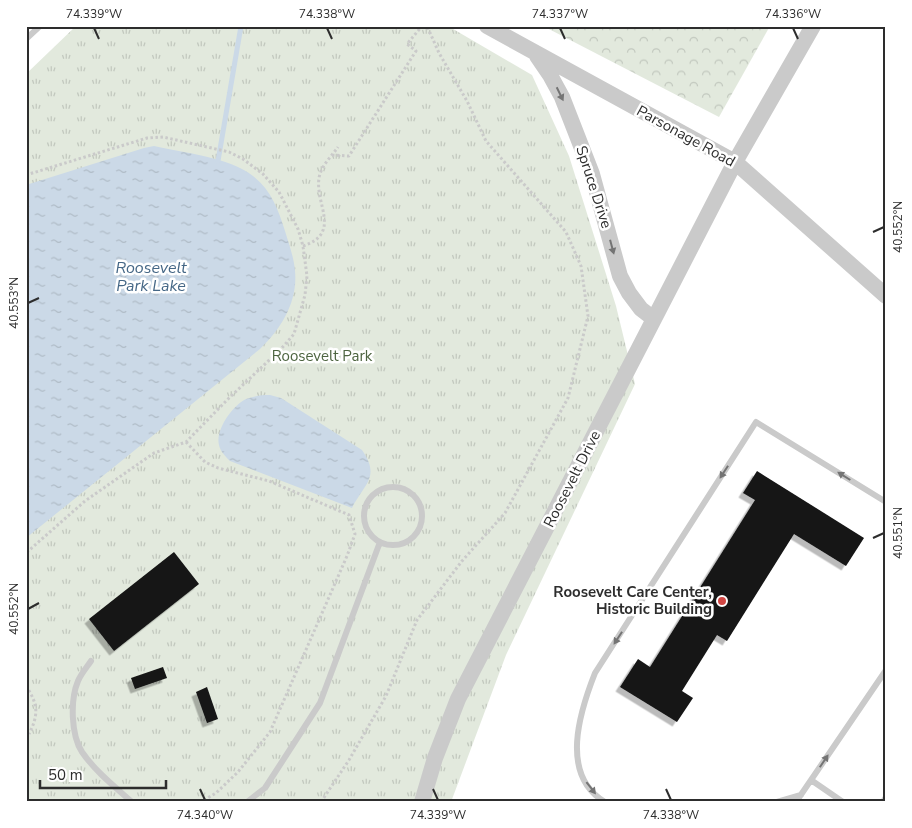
<svg xmlns="http://www.w3.org/2000/svg" width="912" height="828" font-family="'Nunito Sans',sans-serif">
	<style>
		.forest { fill: url(#forest-crowns) }
		.park { fill: url(#park-tufts) }
		.water { fill: url(#water-ripples) }
		.lines { fill: none; stroke-linecap: round; stroke-linejoin: round }
		.stream { stroke: #cbd9e7; stroke-width: 5 }
		.building { fill: #141414; filter: url(#shadow) }
		.path { stroke: #cacaca; stroke-width: 3; stroke-dasharray: 2.5 2.5; stroke-linecap: butt }
		.service { stroke: #cacaca; stroke-width: 6 }
		.tertiary { stroke: #cacaca; stroke-width: 16 }
		.oneway { fill: #747474 }
		.ticks { fill: none; stroke: #2d2d2d; stroke-width: 2 }
		.poi-dot { fill: #d14643; stroke: #fff; stroke-width: 2 }
		.labels { text-anchor: middle; dominant-baseline: central; stroke-width: 5; stroke-linejoin: round; paint-order: stroke }
		.street-label { font-size: 15px; fill: #2d2d2d; stroke: #fff }
		.park-label { font-size: 15px; fill: #4d6440; stroke: #fff }
		.poi-label { font-size: 15px; font-weight: bold; fill: #2d2d2d; stroke: #fff; text-anchor: end }
		.water-label { font-size: 16px; font-style: italic; fill: #456786; stroke: #fff }
		.neatline { fill: none; stroke: #2d2d2d; stroke-width: 2 }
		.ticks-label { font-size: 12px; text-anchor: middle; fill: #2d2d2d }
	</style>
	<defs>
		<pattern id="forest-crowns" width="20" height="18" patternUnits="userSpaceOnUse" patternTransform="scale(1.25)"><rect width="20" height="18" fill="#e2e9dd"/><path d="M2 6a3 3 0 1 1 6 0M12 15a3 3 0 1 1 6 0" fill="none" stroke="#c2c8be"/></pattern>
		<pattern id="park-tufts" width="24" height="20" patternUnits="userSpaceOnUse" patternTransform="scale(1.25)"><rect width="24" height="20" fill="#e2e9dd"/><path d="M3 7l-1-3M5 7V3M7 7l1-3M15 17l-1-3M17 17v-4M19 17l1-3" fill="none" stroke="#c2c8be"/></pattern>
		<pattern id="water-ripples" width="26" height="14" patternUnits="userSpaceOnUse" patternTransform="scale(1.25)"><rect width="26" height="14" fill="#cbd9e7"/><path d="M2 4q2-2 4 0t4 0M15 11q2-2 4 0t4 0" fill="none" stroke="#afbbc6"/></pattern>
		<filter id="shadow"><feDropShadow dx="-4.5" dy="4.5" stdDeviation="0" flood-color="#0004"/></filter>
	</defs>
	<rect width="100%" height="100%" fill="#fff"/>
	<path class="forest" d="M543 26H770L719 117Z"/>
	<path class="park" d="M76 26H448L532 75 569 156 616 306 635 384 506 655 451 802H26V74Z"/>
	<path class="water" d="M154 146C184 153 229 157 253 176 271 190 278 209 285 231 289 244 294 258 295 271 298 302 281 329 260 349L26 538V185L144 148Z
		M270 395 281 398 362 450C381 477 364 484 352 508L230 461C226 457 220 451 219 445 215 430 233 405 246 399 254 396 262 395 270 395Z"/>
	<g class="lines">
		<path class="stream" d="M218 161 241 26"/>
	</g>
	<path class="building" d="M757 471 864 538 846 566 794 534 727 641 717 635 682 691 693 698 677 722 620 687 638 659 650 667 755 500 743 493Z
		M174 552 199 584 114 651 89 619Z
		M163 667 167 678 135 689 131 678Z
		M207 687 218 719 207 723 196 692Z"/>
	<g class="lines">
		<path class="path" d="M332 155 349 156 416 51 407 44 422 26
			M26 175 147 138 163 137 229 152 243 159 263 174 279 192 298 229 303 246 307 276 305 295 294 334 281 349 229 398 186 442 154 453 85 501 26 553
			M303 246C342 233 315 205 319 178 321 166 331 157 338 147
			M186 442 205 462 218 468 269 481 349 515 355 534 347 556 270 732 238 772 216 793 201 802
			M26 686C38 704 39 714 29 734
			M321 802 349 760 386 696 417 620 462 561 505 513 568 398 588 316 581 266 566 232 486 141 467 101 439 53 427 26"/>
		<path class="service" d="M26 39 40 26
			M364 516a29 29 0 1 1 58 0a29 29 0 1 1-58 0Z
			M91 661C87 667 81 674 78 681 70 700 71 735 82 752 95 771 115 787 132 802
			M811 780 843 802
			M247 802 265 788 320 703 380 542
			M605 802C559 775 580 711 595 673L756 422 886 502
			M777 802 801 795
			M796 802 886 670
			M883 802 886 797"/>
		<path class="tertiary" d="M487 26 735 162 886 296
			M537 56 550 75 562 97 592 174 620 276 629 293 641 309 654 319
			M422 802 435 758 458 699 735 162 813 26"/>
	</g>
	<defs><path id="oneway-solid" d="M-6-.8H1V-3.2L6.5 0L1 3.2V.8H-6Z" transform="scale(1.25)"/></defs>
	<g class="oneway">
		<use href="#oneway-solid" transform="translate(560 94) rotate(64)"/>
		<use href="#oneway-solid" transform="translate(612 247) rotate(75)"/>
		<use href="#oneway-solid" transform="translate(724 472) rotate(123)"/>
		<use href="#oneway-solid" transform="translate(844 476) rotate(-148)"/>
		<use href="#oneway-solid" transform="translate(618 638) rotate(123)"/>
		<use href="#oneway-solid" transform="translate(824 761) rotate(-56)"/>
		<use href="#oneway-solid" transform="translate(591 788) rotate(52)"/>
	</g>
	<path class="ticks" d="M94 28 99 39M327 28 332 39M560 28 565 39M793 28 798 39M873 232 884 227M28 303 39 298M873 538 884 533M28 609 39 603M200 789 205 800M433 789 438 800M666 789 671 800"/>
	<circle class="poi-dot" cx="722" cy="601" r="5"/>
	<g class="labels">
		<g class="street-label">
			<text transform="translate(686 136) rotate(29)">Parsonage Road</text>
			<text transform="translate(594 187) rotate(72)">Spruce Drive</text>
			<text transform="translate(572 479) rotate(-63)">Roosevelt Drive</text>
		</g>
		<g class="park-label">
			<text x="322" y="356">Roosevelt Park</text>
		</g>
		<g class="poi-label">
			<text x="712" y="592">Roosevelt Care Center,<tspan x="712" dy="17">Historic Building</tspan></text>
		</g>
		<g class="water-label">
			<text x="151" y="268">Roosevelt<tspan x="151" dy="18">Park Lake</tspan></text>
		</g>
	</g>
	<rect width="912" height="828" fill="none" stroke="#ffffff" stroke-width="55"/>
	<path d="M40 780v8h126v-8" fill="none" stroke="#2d2d2d" stroke-width="2.5"/>
	<text x="48" y="780" font-size="15" fill="#2d2d2d" stroke="#ffffff" stroke-width="4" paint-order="stroke">50 m</text>
	<rect x="28" y="28" width="856" height="772" class="neatline"/>
	<g class="ticks-label">
		<text x="94" y="18">74.339°W</text>
		<text x="327" y="18">74.338°W</text>
		<text x="560" y="18">74.337°W</text>
		<text x="793" y="18">74.336°W</text>
		<text transform="translate(898 227) rotate(-90)" y="4">40.552°N</text>
		<text transform="translate(14 303) rotate(-90)" y="4">40.553°N</text>
		<text transform="translate(898 533) rotate(-90)" y="4">40.551°N</text>
		<text transform="translate(14 609) rotate(-90)" y="4">40.552°N</text>
		<text x="205" y="819">74.340°W</text>
		<text x="438" y="819">74.339°W</text>
		<text x="671" y="819">74.338°W</text>
	</g>
</svg>
